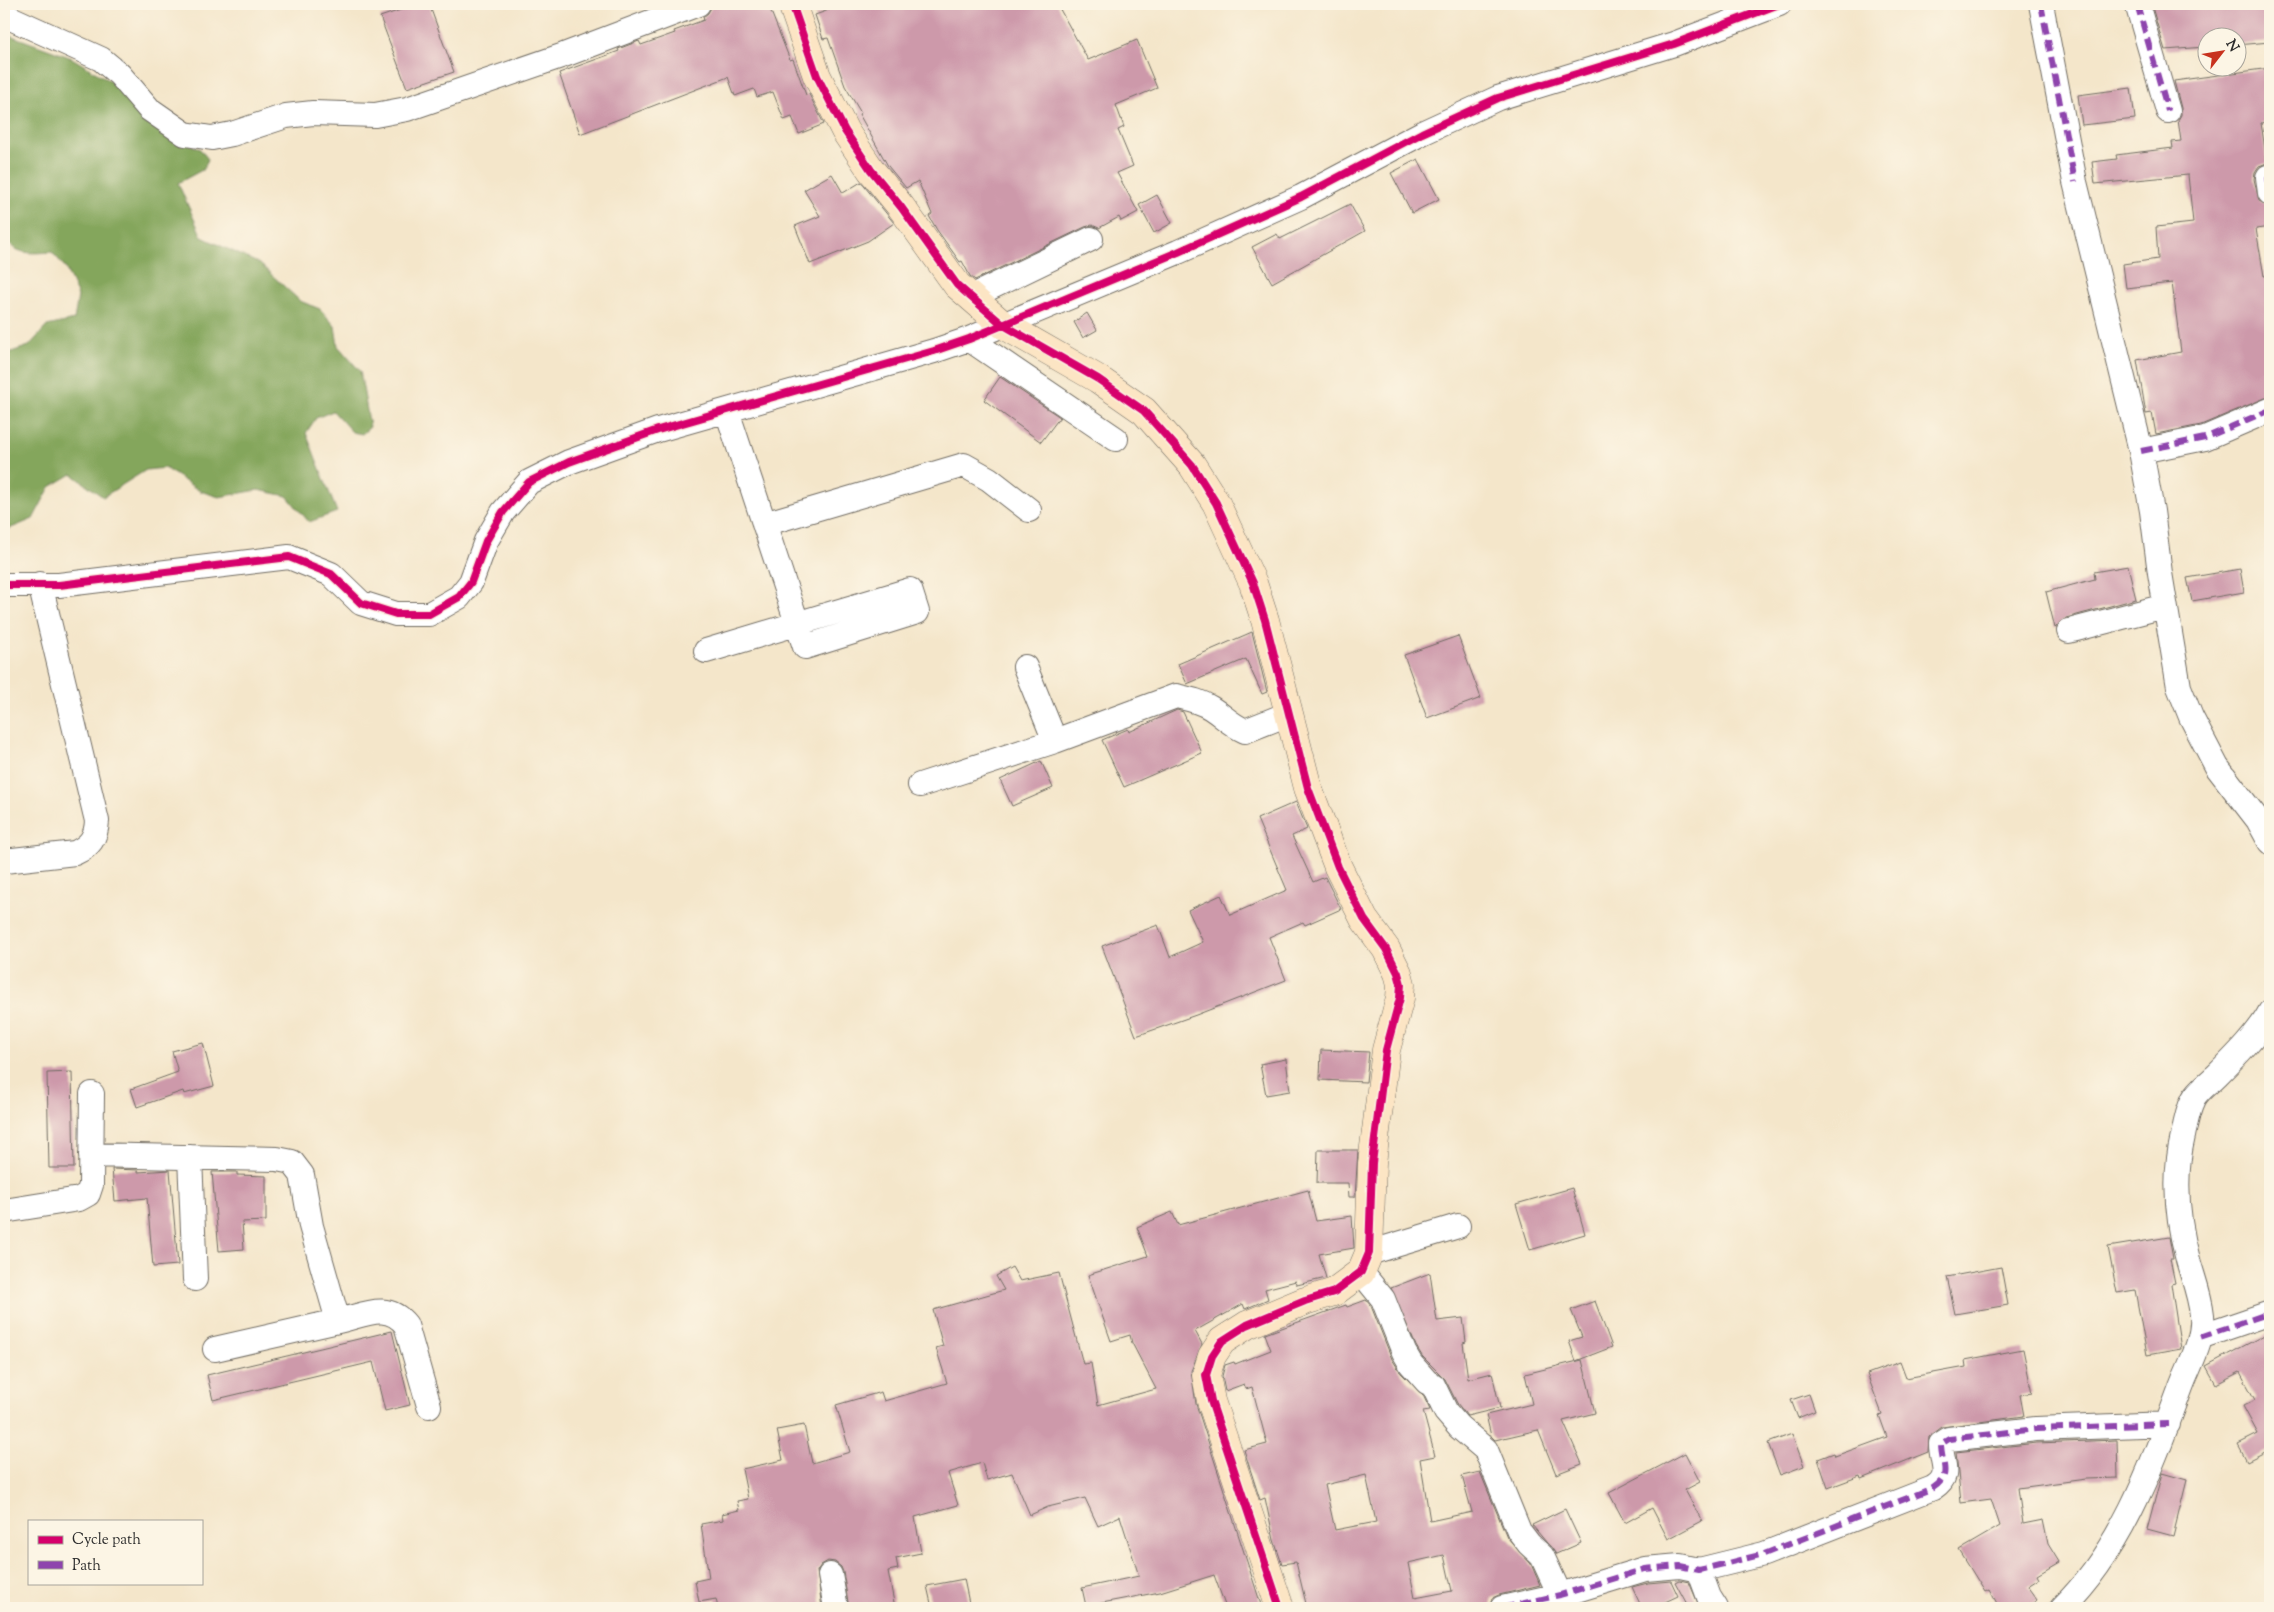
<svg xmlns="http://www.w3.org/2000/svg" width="2274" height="1612" font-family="'Sorts Mill Goudy',serif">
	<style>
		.forest { fill: #84a65b; stroke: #586843 }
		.building { fill: #cd99aa; fill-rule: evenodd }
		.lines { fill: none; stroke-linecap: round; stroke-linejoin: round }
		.street-casing { stroke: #716c63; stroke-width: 26 }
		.secondary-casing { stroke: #716c63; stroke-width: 29 }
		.street { stroke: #fff; stroke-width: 24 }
		.secondary { stroke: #fce5c4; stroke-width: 28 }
		.quiet { stroke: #8e44ad; stroke-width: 6; stroke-dasharray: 12 6; stroke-linecap: butt }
		.cycleway-casing { stroke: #fcf5e5; stroke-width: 11 }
		.cycleway { stroke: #d6006c; stroke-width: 8 }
	</style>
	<rect width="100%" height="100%" fill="#fcf5e5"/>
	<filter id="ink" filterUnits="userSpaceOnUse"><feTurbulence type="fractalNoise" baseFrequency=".02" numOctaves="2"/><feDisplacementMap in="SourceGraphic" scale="10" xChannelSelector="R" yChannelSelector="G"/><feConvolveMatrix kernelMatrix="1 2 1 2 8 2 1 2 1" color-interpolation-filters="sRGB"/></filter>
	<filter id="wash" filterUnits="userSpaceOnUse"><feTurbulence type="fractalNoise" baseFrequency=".0096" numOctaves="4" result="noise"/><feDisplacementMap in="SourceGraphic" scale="20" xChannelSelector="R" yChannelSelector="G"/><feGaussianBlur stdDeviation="1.12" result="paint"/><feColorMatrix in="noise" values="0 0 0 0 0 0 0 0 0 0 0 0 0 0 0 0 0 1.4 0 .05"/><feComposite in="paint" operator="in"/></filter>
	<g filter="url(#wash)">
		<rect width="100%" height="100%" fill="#f4e6ca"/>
		<path class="forest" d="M4 33 72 58 120 87 164 132 200 149 208 159 204 169 178 183 202 237 260 264 300 301 320 309 335 326 338 346 360 371 370 427 362 434 352 432 333 411 316 418 306 433 337 512 309 522 287 496 258 490 219 497 200 491 165 468 146 470 103 497 72 474 50 487 33 519 4 531V363L11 352 29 346 47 326 74 320 78 296 65 267 52 252C31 253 14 257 4 234Z"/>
		<g id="blocks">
			<path class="building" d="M418 4H429L454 72 407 88 380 17Z
				M718 4H768L790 60 793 59 806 95 809 94 824 124 799 134 792 117 784 120 773 92 757 97 754 89 735 96 728 77 580 134 559 73 619 51 618 49 639 41 641 45 675 33 674 31 704 20 703 17 708 13 712 6Z
				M827 4H1057L1088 60 1137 40 1157 88 1116 105 1124 127 1118 130 1133 166 1117 173 1138 212 1121 221 1119 217 1099 228 1092 225 1085 227 975 280 970 276 962 261 960 262 937 230 929 216 932 214 918 181 906 188 888 166 859 114 861 113 845 86 828 38 823 39 815 15 829 10Z
				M2151 4 2267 5 2270 42 2236 45V38H2206V47L2165 50Z
				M2270 68V121L2261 123 2267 163 2259 166 2255 172 2254 179 2259 201 2269 206 2270 216V227L2256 229 2264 276 2269 275 2270 284V396L2201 425 2156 434 2152 413 2146 414 2137 360 2181 352 2172 283 2126 288 2123 264 2158 259 2156 227 2193 223 2188 175 2095 184 2092 162 2117 159 2116 155 2173 148 2172 142 2181 141 2178 120 2181 115V108L2174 81Z
				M2131 88 2135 119 2082 125 2078 95Z
				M1418 159 1439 199 1412 213 1391 173Z
				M832 174 843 193 861 182 894 223 868 241 810 264 795 226 820 216 804 190Z
				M1157 195 1172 223 1154 233 1139 205Z
				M1350 204 1365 231 1272 283 1252 247 1277 234 1280 239Z
				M1087 313 1097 330 1083 338 1074 322Z
				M1000 377 1060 417 1041 442 984 400Z
				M2128 566 2136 599 2066 618 2055 628 2046 592 2095 579 2094 572Z
				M2240 569 2244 592 2192 601 2187 578Z
				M1252 632 1267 692 1262 694 1246 659 1187 684 1178 664Z
				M1458 636 1481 698 1427 718 1404 655Z
				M1177 710 1183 712 1202 753 1124 787 1102 740 1128 729 1129 732Z
				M1041 761 1053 788 1012 806 1000 780Z
				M1296 802 1307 829 1292 836 1313 882 1325 877 1341 909 1305 925 1303 922 1269 937 1286 980 1196 1015 1136 1036 1102 946 1158 925 1170 957 1203 942 1188 910 1221 895 1230 915 1287 890 1257 819Z
				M203 1043 214 1086 184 1094 183 1091 137 1107 131 1089 178 1072 172 1051Z
				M1321 1050 1369 1052 1366 1082 1320 1080Z
				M1286 1059 1290 1091 1266 1095 1260 1064Z
				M72 1072 74 1168H49L47 1073Z
				M1318 1150H1358L1355 1197H1349L1348 1183H1317Z
				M112 1169 138 1170V1172L170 1170 178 1265 153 1267 147 1198 115 1201Z
				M212 1172H237V1175L266 1176V1221L242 1222 244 1249 219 1251Z
				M1572 1188 1585 1234 1530 1250 1516 1204Z
				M1308 1190 1316 1221 1352 1216 1354 1248 1319 1254 1326 1278 1297 1285 1296 1281 1265 1289 1268 1299 1245 1309 1243 1304 1195 1331 1202 1344 1191 1371 1196 1404 1262 1608H1226L1214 1575 1160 1592 1086 1606 1082 1588 1139 1576 1120 1516 1098 1526 1085 1498 1048 1507 1030 1515 1012 1473 987 1480 982 1463 948 1473 958 1505 915 1517 921 1553 896 1558 898 1569 888 1571 895 1608H849L843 1572 841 1567 835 1562 828 1561 821 1565 817 1571 822 1608H801V1605L784 1608H718L716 1599 699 1602 695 1581 709 1578 701 1524 723 1520 722 1514 739 1510 737 1501 748 1499 742 1469 783 1460 777 1430 804 1425 812 1463 850 1452 836 1405 881 1392 884 1401 947 1383 936 1348 943 1346 933 1310 1004 1290 996 1276 1012 1267 1020 1281 1059 1273 1083 1364 1091 1363 1098 1405 1156 1389 1132 1343 1130 1335 1111 1341 1088 1275 1148 1256 1137 1227 1172 1212 1178 1225Z
				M2169 1237 2173 1259H2170L2175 1283 2171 1284 2181 1349 2147 1355 2135 1290 2117 1293 2108 1247Z
				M2001 1267 2008 1305 1955 1314 1947 1277Z
				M1430 1273 1437 1321 1463 1318 1466 1342 1463 1343 1468 1379 1492 1373 1500 1408 1467 1416 1457 1403 1445 1379 1422 1356 1416 1346 1391 1288Z
				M1366 1300 1371 1306 1392 1359 1401 1373 1423 1395 1430 1410 1423 1411 1435 1456 1420 1459 1430 1521 1472 1512 1462 1476 1480 1472 1507 1537 1531 1564 1540 1585 1499 1595 1492 1598 1489 1608H1307L1296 1562 1282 1564 1274 1540 1265 1498 1260 1500 1244 1450 1267 1444 1252 1387 1246 1389 1244 1384 1225 1391 1222 1376 1225 1365 1234 1362 1235 1364 1271 1350 1265 1334 1346 1305 1347 1307ZM1366 1475 1376 1522 1335 1530 1325 1485ZM1444 1555 1452 1591 1415 1598 1408 1563Z
				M1595 1301 1612 1347 1576 1361 1569 1341 1582 1337 1571 1310Z
				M392 1331 410 1405 385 1411 373 1362 213 1400 207 1375Z
				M2270 1332V1457L2267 1451 2247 1461 2238 1444 2258 1434 2243 1406 2255 1400 2240 1372 2216 1384 2206 1366Z
				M2023 1349 2032 1393 2020 1395 2024 1416 1942 1427 1929 1437 1928 1452 1861 1479 1860 1476 1828 1488 1818 1459 1834 1453 1835 1456 1887 1437 1879 1415 1882 1414 1867 1374 1900 1362 1906 1378 1966 1367 1965 1360Z
				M1582 1360 1595 1413 1563 1421 1582 1464 1556 1474 1538 1430 1495 1440 1491 1436 1486 1415 1532 1404 1525 1374Z
				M1809 1394 1815 1411 1798 1418 1791 1400Z
				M1792 1434 1804 1466 1780 1475 1768 1443Z
				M2117 1440 2118 1478 2086 1479 2018 1488 2023 1524 2043 1520 2048 1544 2059 1562 2037 1575 2039 1579 2028 1586 2038 1600 2027 1608H1999L1989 1590 1985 1592 1959 1550 2000 1526 1991 1499 1961 1503 1956 1452 2037 1443Z
				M1685 1453 1700 1482 1685 1490 1702 1521 1668 1539 1652 1508 1625 1523 1609 1493Z
				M2162 1473 2187 1480 2173 1536 2147 1529Z
				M1565 1509 1581 1543 1556 1554 1532 1525Z
				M964 1579 970 1608H932L927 1586Z
				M1679 1580 1689 1582 1700 1608H1689L1675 1582Z
				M1671 1581 1678 1596 1652 1608H1642L1632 1587 1648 1583Z"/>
		</g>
	</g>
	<g filter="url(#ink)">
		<use href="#blocks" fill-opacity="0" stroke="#716c63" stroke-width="1"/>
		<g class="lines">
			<g class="street-casing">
				<path id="street" d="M2041 4 2075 182 2141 451 2152 511 2160 573 2179 687 2191 717 2217 767 2258 820 2270 842
					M2137 4 2168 111
					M4 15 101 59 119 74 149 109 185 134 212 138 232 134 286 116 313 113 375 115 407 109 564 55 698 4
					M2268 177 2270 193
					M971 297 1091 239
					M969 339 1116 439
					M2141 451 2205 438 2270 410
					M764 524 964 465 989 479 1029 510
					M4 585H59L289 557 331 574 361 603 396 614H429L459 597 471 582 486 541 503 512 529 482 569 462 658 430 934 351 969 339 1178 252 1301 197 1422 133 1498 98 1674 44 1779 4
					M2069 631 2165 606
					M706 651 910 590 917 612 805 647 797 623 727 411
					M1025 667 1055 741
					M920 785 1055 741 1176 696C1189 699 1200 701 1211 708 1225 717 1228 723 1245 731L1288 714
					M4 861 75 853C90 846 96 838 97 821L40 584
					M91 1155 277 1159 292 1162 302 1175 311 1226 338 1321 215 1349
					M190 1157 195 1279
					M4 1211 79 1199 88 1194 91 1185 92 1094
					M1369 1253 1458 1226
					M1361 1272 1383 1299 1404 1352 1411 1364 1427 1382 1433 1385 1446 1412 1459 1427 1486 1450 1519 1531 1529 1544 1542 1556 1560 1595
					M338 1321C365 1315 387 1301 406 1325L429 1406
					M2200 1337 2270 1313
					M1699 1570 1709 1597 1716 1608
					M830 1575 836 1608
					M1502 1608 1560 1595 1645 1569 1680 1566 1699 1570 1764 1554 1933 1488C1953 1475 1941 1464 1941 1444L1949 1439 2036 1429 2168 1424
					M2062 1608C2123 1548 2152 1465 2181 1387 2190 1363 2204 1341 2202 1315 2200 1295 2193 1278 2188 1260 2177 1219 2173 1177 2183 1136 2185 1125 2188 1110 2193 1100 2197 1091 2210 1082 2217 1075 2234 1058 2259 1033 2270 1012"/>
			</g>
			<g class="secondary-casing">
				<path id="secondary" d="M792 4 817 76 845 131 871 170 901 207 957 285 1002 324 1098 379 1144 411 1192 465 1216 503 1253 583 1265 620 1308 788 1338 867 1364 919 1386 949 1398 973 1401 984 1400 998 1386 1050 1372 1163 1369 1253 1361 1272 1334 1292 1305 1301 1247 1325 1222 1341 1212 1356 1206 1375 1211 1401 1280 1608"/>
			</g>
			<use href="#street" class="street"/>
			<use href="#secondary" class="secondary"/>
			<path class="quiet" d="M2041 4 2075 182
				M2137 4 2168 111
				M2268 177 2270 193
				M2141 451 2205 438 2270 410
				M2200 1337 2270 1313
				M1502 1608 1560 1595 1645 1569 1680 1566 1699 1570 1764 1554 1933 1488C1953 1475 1941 1464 1941 1444L1949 1439 2036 1429 2168 1424"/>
			<g class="cycleway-casing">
				<path id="cycleway" d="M792 4 817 76 845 131 871 170 901 207 957 285 1002 324 1098 379 1144 411 1192 465 1216 503 1253 583 1265 620 1308 788 1338 867 1364 919 1386 949 1398 973 1401 984 1400 998 1386 1050 1372 1163 1369 1253 1361 1272 1334 1292 1305 1301 1247 1325 1222 1341 1212 1356 1206 1375 1211 1401 1280 1608
					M4 585H59L289 557 331 574 361 603 396 614H429L459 597 471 582 486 541 503 512 529 482 569 462 658 430 934 351 969 339 1178 252 1301 197 1422 133 1498 98 1674 44 1779 4"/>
			</g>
			<use href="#cycleway" class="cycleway"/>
		</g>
	</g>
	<rect width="2274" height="1612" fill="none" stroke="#fcf5e5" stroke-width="20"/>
	<rect x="28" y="1520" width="175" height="65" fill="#fcf5e5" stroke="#a8a49b"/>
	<rect x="38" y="1536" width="25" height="8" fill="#d6006c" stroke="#a8a49b"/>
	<text x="72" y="1544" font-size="15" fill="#2b2b2b">Cycle path</text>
	<rect x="38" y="1561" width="25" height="8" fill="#8e44ad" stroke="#a8a49b"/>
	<text x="72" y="1570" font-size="15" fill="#2b2b2b">Path</text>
	<g transform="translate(2222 52) rotate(59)"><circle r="24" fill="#fcf5e5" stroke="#a8a49b"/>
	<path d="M0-4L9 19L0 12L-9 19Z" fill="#c8321e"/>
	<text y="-8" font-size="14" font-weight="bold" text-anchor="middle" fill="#2b2b2b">N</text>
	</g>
</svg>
